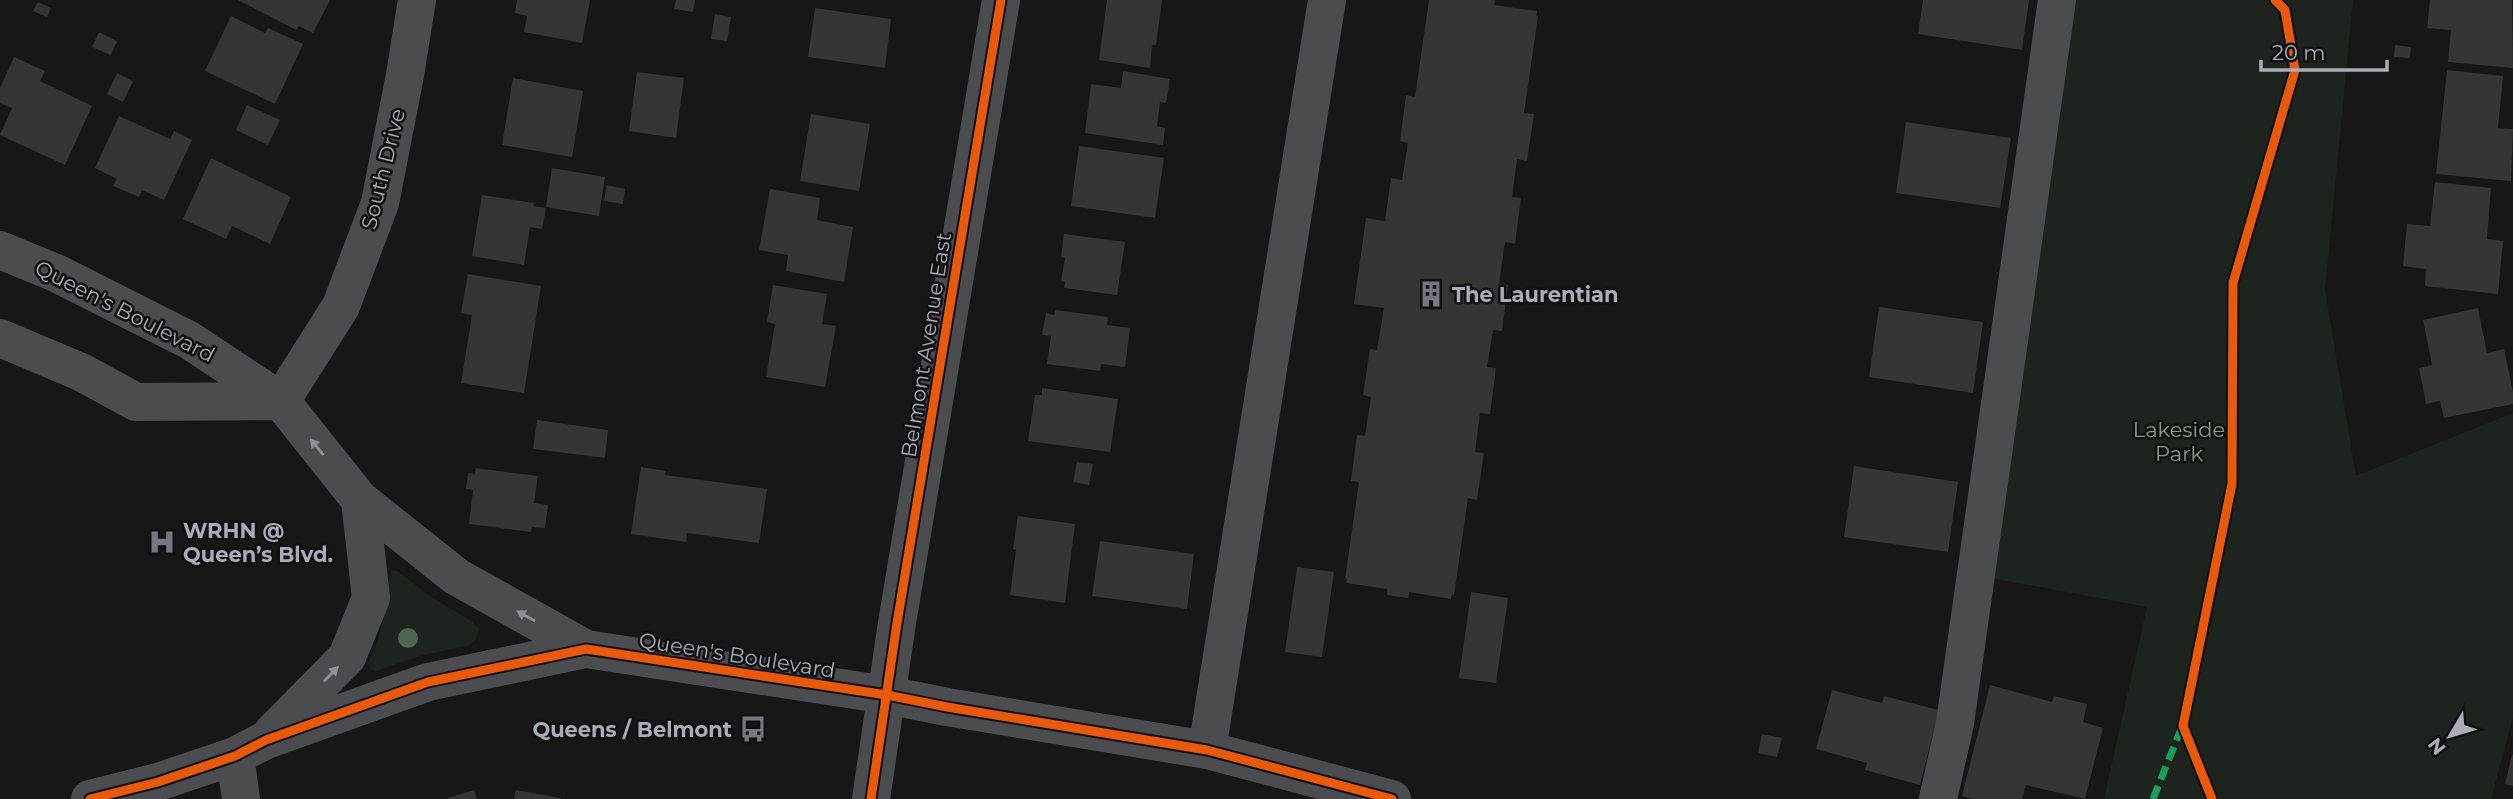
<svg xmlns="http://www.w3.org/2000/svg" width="2513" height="799" font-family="Montserrat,sans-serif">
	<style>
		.green { fill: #1d241e }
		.building { fill: #353536 }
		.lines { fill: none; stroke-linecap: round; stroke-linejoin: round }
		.minor { stroke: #4b4c50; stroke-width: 38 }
		.quiet { stroke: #1a9f57; stroke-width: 7; stroke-dasharray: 14 7; stroke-linecap: butt }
		.cycleway-casing { stroke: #111113; stroke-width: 13 }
		.cycleway { stroke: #e8590c; stroke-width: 9 }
		.tree { fill: #506451 }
		.oneway { fill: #8c9099 }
		.labels { text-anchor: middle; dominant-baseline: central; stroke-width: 5; stroke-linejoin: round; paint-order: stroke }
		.street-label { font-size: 21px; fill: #a8adb8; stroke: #111113 }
		.poi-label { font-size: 21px; font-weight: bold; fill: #a8adb8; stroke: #111113; text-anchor: start }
		.park-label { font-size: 21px; fill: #7fa381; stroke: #111113 }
	</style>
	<rect width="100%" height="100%" fill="#171717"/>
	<path class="green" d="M2070 0H2353L2325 290 2356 476 2513 413V717L2491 799H2104L2147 607 1991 578Z
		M391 570 397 571 433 598 473 622 479 629 475 641 469 645 420 656 376 671 371 670 368 663 380 635Z"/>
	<path class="building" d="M238 0H330L313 33 299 26 296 30Z
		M517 0H590L582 43 524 32 527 16 515 13Z
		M676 0H695L693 12 674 9Z
		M1107 0H1162L1156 45H1152L1150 68 1099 60Z
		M1429 0H1495L1494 5 1537 11 1536 16H1538L1524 113 1534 114 1527 161 1517 159 1512 197 1521 198 1515 244 1505 242 1499 284 1508 285 1502 331 1493 330 1487 367 1496 368 1490 414 1480 413 1475 452 1484 453 1477 500 1468 498 1454 595 1452 594 1451 599 1409 592 1408 598 1387 595V589L1346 583 1347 578 1345 579 1359 482 1351 481 1357 435 1365 436 1371 397 1363 395 1370 349 1377 350 1384 308 1354 304 1366 218 1385 221 1391 178 1402 180 1408 143 1400 141 1406 95 1415 97Z
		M1923 0H2029L2022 50 1918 34Z
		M2430 0H2512L2513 68 2448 62 2451 30 2427 28Z
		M38 2 51 8 47 17 33 11Z
		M815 8 891 19 885 68 808 57Z
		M715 14 731 17 727 41 711 39Z
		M231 16 265 33 268 28 303 44 275 104 205 71Z
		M99 32 117 41 111 55 92 47Z
		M2395 45 2411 47 2410 58 2394 57Z
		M14 57 45 71 40 81 92 106 65 165 0 135 12 108 0 103V88Z
		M2447 70 2503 76 2498 128 2513 129 2511 181 2436 174Z
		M1123 71 1170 79 1166 103 1160 102 1157 126 1165 128 1163 145 1085 133 1091 84 1121 88Z
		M637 72 684 78 676 138 629 131Z
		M117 73 133 81 123 102 107 94Z
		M513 78 583 91 572 157 502 145Z
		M247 105 280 120 268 145 236 130Z
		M811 114 870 124 859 191 800 181Z
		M119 116 170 139 174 131 192 140 164 200 142 190 139 197 113 186 117 179 95 168Z
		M1906 122 2011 138 2000 208 1896 193Z
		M1079 146 1164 158 1155 218 1071 206Z
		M211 158 291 197 270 244 232 226 226 239 183 219Z
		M552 168 605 177 599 216 546 207Z
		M2435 182 2491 188 2487 239 2503 241 2498 294 2425 286 2426 269 2403 266 2407 224 2430 226Z
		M607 185 625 189 623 204 604 201Z
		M770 189 820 198 817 220 853 227 844 282 786 271 788 255 759 250Z
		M482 195 534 203 533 206 546 208 542 229 530 227 524 265 472 256Z
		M1064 234 1125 242 1117 295 1064 288 1065 282 1061 281 1065 258 1061 257Z
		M468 274 541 286 524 393 461 383 472 315 461 313Z
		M773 285 827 294 822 324 836 326 825 387 766 377 775 324 767 322Z
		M1879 307 1983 322 1973 393 1869 377Z
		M2478 308 2487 353 2504 349 2513 392V404L2444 418 2440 401 2426 404 2419 368 2432 365 2423 320Z
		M1055 310 1108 317 1107 325 1130 328 1125 367 1101 364 1100 371 1047 364 1051 336 1042 335 1046 313 1054 315Z
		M1042 388 1118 399 1110 452 1028 441 1035 395H1042Z
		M537 420 608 430 605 458 533 449Z
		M1077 462 1093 464 1089 485 1073 482Z
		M1854 466 1958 482 1948 552 1844 537Z
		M641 467 666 471 665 475 767 489 759 543 687 533 686 542 631 534Z
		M476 468 538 476 534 503 548 505 545 528 532 527 531 532 469 524 473 490 466 489 468 473 475 474Z
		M1018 516 1075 524 1065 603 1010 595 1016 550 1013 549Z
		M1100 541 1194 554 1187 609 1092 596Z
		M1297 567 1334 572 1322 657 1285 652Z
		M1471 592 1508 598 1496 683 1459 678Z
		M1990 685 2052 702 2054 696 2087 704 2083 722 2103 728 2085 799 2026 785 2022 799H1974L1962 796Z
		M1832 690 1882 703 1884 696 1939 710 1920 785 1865 770 1867 763 1816 749Z
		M1762 734 1782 738 1777 757 1758 753Z
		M2512 755H2513V786L2505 784Z
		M474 790 477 799H448V798Z
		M516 790 561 798V799H514Z"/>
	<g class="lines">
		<path class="minor" d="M0 250 56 273 189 340 281 401 360 500 457 577 586 649
			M0 338 81 372 136 402 281 401 341 306 380 203 405 75 417 0
			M273 732 347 657 371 598 360 500
			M1207 750 1327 0
			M235 756 241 799
			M90 799 158 782 235 756 266 740 428 682 586 649 887 695 947 707 1207 750 1392 799
			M871 799 897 623 1001 0
			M1938 799 1955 723 2057 0"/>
		<path class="quiet" d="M2153 799 2183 724"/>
		<g class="cycleway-casing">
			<path id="cycleway" d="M90 799 158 782 235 756 266 740 428 682 586 649 887 695 947 707 1207 750 1392 799
				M871 799 897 623 1001 0
				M2212 799 2183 726 2232 484 2233 283 2295 70 2285 10 2275 0"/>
		</g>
		<use href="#cycleway" class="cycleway"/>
	</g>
	<circle class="tree" cx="408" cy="638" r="10"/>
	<defs><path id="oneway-solid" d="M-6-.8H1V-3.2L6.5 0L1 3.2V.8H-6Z" transform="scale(1.75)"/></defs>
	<g class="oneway">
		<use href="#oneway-solid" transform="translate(317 447) rotate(-129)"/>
		<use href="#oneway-solid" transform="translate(526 616) rotate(-151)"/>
		<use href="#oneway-solid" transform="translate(331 674) rotate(-46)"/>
	</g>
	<defs>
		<g id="building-bare" transform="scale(2.1)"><path d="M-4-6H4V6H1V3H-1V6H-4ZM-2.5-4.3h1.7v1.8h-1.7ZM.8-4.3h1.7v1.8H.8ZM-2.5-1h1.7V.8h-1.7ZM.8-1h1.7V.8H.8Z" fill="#757880" stroke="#111113" stroke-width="2.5" paint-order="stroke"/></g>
		<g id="hospital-bare" transform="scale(2.1)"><path d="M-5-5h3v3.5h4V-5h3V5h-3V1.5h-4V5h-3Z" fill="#757880" stroke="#111113" stroke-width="2.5" paint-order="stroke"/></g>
		<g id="bus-bare" transform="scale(2.1)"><path d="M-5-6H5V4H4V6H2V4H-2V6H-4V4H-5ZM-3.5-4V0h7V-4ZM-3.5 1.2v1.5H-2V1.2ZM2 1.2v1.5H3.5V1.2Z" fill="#757880" stroke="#111113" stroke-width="2.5" paint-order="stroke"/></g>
	</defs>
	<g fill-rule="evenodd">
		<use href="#building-bare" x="1431" y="294"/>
		<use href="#hospital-bare" x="162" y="542"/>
		<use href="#bus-bare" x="753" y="729"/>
	</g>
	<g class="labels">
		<g class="street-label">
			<text transform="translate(383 169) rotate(-76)">South Drive</text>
			<text transform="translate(125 311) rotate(27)">Queen's Boulevard</text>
			<text transform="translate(926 345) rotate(-81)">Belmont Avenue East</text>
			<text transform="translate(737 655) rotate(9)">Queen's Boulevard</text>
		</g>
		<g class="poi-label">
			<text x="1452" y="294">The Laurentian</text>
			<text x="183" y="530">WRHN @<tspan x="183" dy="24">Queen’s Blvd.</tspan></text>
			<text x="732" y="729" text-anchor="end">Queens / Belmont</text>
		</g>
		<g class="park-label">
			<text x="2179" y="429">Lakeside<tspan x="2179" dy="24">Park</tspan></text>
		</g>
	</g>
	<g transform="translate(2450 736) rotate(232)" stroke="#111113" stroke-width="5" paint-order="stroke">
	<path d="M0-5L12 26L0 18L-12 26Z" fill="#a8adb8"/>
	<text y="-10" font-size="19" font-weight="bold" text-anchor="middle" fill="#a8adb8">N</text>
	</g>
	<path d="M2261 60v10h126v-10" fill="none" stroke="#a8adb8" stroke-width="3.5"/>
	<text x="2272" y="60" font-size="21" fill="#a8adb8" stroke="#111113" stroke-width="5" paint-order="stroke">20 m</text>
</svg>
